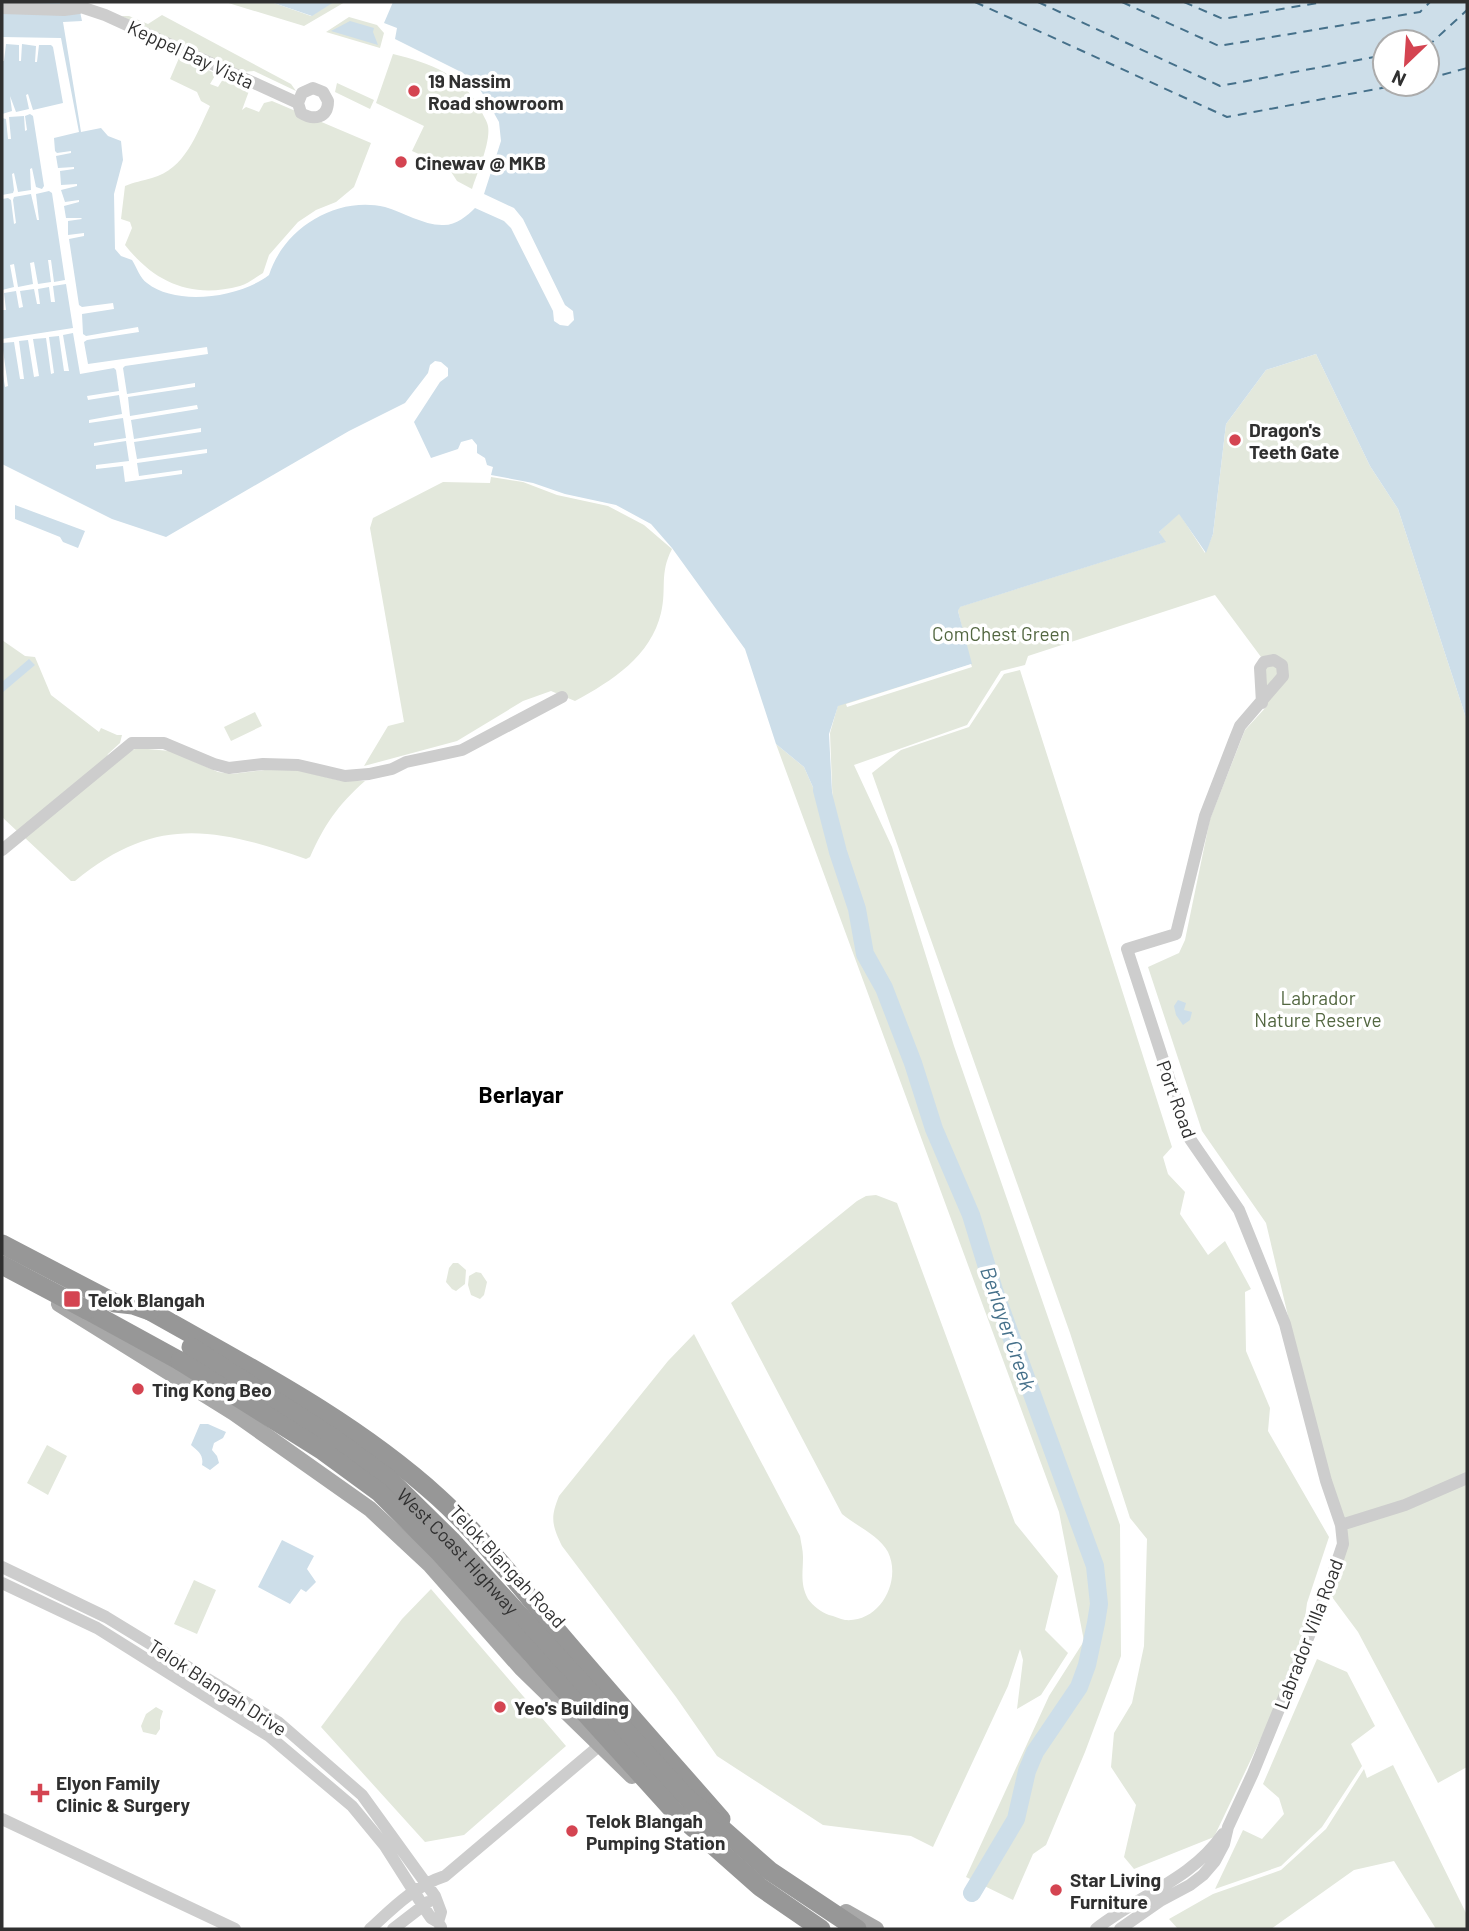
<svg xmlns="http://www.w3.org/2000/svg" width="1469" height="1931" font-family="Barlow,sans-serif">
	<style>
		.green { fill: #e3e8dc }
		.water { fill: #cddee9; fill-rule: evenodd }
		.pier { fill: #fff }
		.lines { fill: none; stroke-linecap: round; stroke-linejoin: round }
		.river { stroke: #cddee9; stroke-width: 18 }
		.ferry { stroke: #45708a; stroke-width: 2; stroke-dasharray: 9 7; stroke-linecap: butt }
		.minor { stroke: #cdcdcd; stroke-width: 12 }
		.major { stroke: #a8a8a8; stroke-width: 16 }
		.highway { stroke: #979797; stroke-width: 19 }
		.highway-bridge { stroke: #979797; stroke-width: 19 }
		.poi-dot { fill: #d44451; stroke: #fff; stroke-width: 2.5 }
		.labels { text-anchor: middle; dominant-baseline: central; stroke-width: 7; stroke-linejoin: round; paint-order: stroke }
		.street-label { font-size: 19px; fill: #303030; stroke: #fff }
		.poi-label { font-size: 19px; font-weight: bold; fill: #303030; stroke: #fff; text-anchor: start }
		.park-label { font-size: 19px; fill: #536741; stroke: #fff }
		.water-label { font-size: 21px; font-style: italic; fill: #45708a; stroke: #fff }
		.quarter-label { font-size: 23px; font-weight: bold; fill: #000; stroke: #fff }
	</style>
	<rect width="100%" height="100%" fill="#fff"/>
	<path class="green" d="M225 2H271L311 16 333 2H345L304 26Z
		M162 15 291 84 296 91 254 71 242 72 121 16H129L148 24Z
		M349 17 377 25 384 33 380 48 326 32Z
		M393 54C430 63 464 75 481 111 483 115 487 121 488 126 491 142 477 173 472 189L457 181 448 167 412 151 424 126 376 103Z
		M184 57 216 74 210 84 218 87 225 76 247 86 249 91 242 110 246 107 259 112 264 103 272 101 371 143 354 187 336 202 316 210 298 222 269 255 263 273C256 277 248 284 240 286 192 299 155 283 125 245L132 228 130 222 121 219 125 186C134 182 142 181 152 178 185 169 196 135 210 106L201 101 197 92 170 79 179 58Z
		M337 83 374 100 370 109 335 92Z
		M1316 354 1370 466 1398 509 1467 721V1767L1438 1783 1358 1632 1332 1597 1346 1533 1302 1375 1266 1223 1202 1131 1148 967 1179 953 1185 940 1210 819 1245 730 1267 706 1261 679 1264 661 1215 595 1028 656 1025 665 1001 671 967 725 854 765 892 847 954 1046 1120 1525 1121 1656 1085 1752 1046 1845 1033 1854 1013 1900 966 1877 1049 1696 1084 1641 1059 1512 776 744 804 767 824 812 833 811 830 733 838 705 971 664 958 611 959 607 1165 542 1159 532 1179 513 1205 553 1213 534 1226 424 1266 370Z
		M491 477 523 482 557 495 608 506 644 525 672 549C659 574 667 588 661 613 651 656 612 681 575 701L551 691 523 701 457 741 364 766 388 726 404 722 370 528 373 518 443 482 490 483Z
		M2 640 25 656 35 657 51 695 99 732 101 728 117 735H122L120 743 108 754 106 759 18 832 2 817Z
		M1020 670 1172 1147 1163 1157 1168 1174 1185 1192 1180 1214 1208 1255 1225 1241 1251 1289 1245 1292 1246 1351 1270 1408 1268 1431 1329 1537 1307 1603 1302 1641 1275 1709 1214 1837 1134 1869 1124 1857 1136 1805 1111 1767 1114 1733 1132 1703 1144 1646 1147 1539 1130 1518 1070 1333 872 773 901 750 969 727 1004 674Z
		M255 712 262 726 231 741 224 727Z
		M137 748 170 751 218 772 232 774 265 770H297L342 781H365C337 806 325 824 310 857L306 859C214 827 155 815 75 881H71L24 837 122 755Z
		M876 1195 897 1203 1015 1523 1058 1576 1045 1630 1068 1653 1041 1695 1017 1709 1023 1660 1020 1649 1008 1686 933 1847 911 1836 823 1825 717 1756 676 1697 562 1546C552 1525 550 1518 559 1496L668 1361 694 1334 800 1536C801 1543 803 1550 803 1557 803 1573 800 1584 808 1599 813 1606 821 1612 829 1615 834 1616 840 1619 845 1620 880 1623 902 1581 888 1552 879 1535 856 1526 842 1514L731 1303 857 1201 866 1196Z
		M453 1263H458L466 1270 465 1284 456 1291 452 1289 446 1282 449 1268Z
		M476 1272 481 1273 487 1282 484 1295 480 1299 471 1295 468 1285 469 1276Z
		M47 1445 67 1456 48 1495 27 1483Z
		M194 1580 216 1590 197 1634 174 1624Z
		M431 1589 566 1746 464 1835 425 1842 321 1727 402 1619Z
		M1317 1659 1347 1672 1375 1726 1351 1744 1362 1766 1322 1827 1281 1866 1215 1889 1243 1830 1262 1839 1284 1814 1279 1798 1263 1784Z
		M156 1707 163 1711 160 1720V1729L156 1735 143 1732 141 1726 146 1714Z
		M1393 1765 1467 1915V1929H1436L1394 1861 1354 1870 1271 1929H1178L1169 1919 1213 1894 1281 1870 1326 1829 1364 1769 1367 1778Z"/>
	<path class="water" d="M2 2H78L82 21 63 22 81 132 101 128 108 136 121 141 123 160 114 194 115 249 121 256 132 260C137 268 140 278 147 283 177 307 241 297 269 275 284 228 336 196 385 207 403 212 423 225 442 225 455 226 467 216 475 208L504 221 511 228 553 311 554 321 560 325 568 326 574 320 573 311 565 305 523 219 514 208 484 194 501 141 499 122 486 99 477 85 463 73 395 39 397 28 384 23 393 2H1467V721L1398 509 1370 466 1316 354 1266 370 1226 424 1213 534 1206 553 1179 514 1159 532 1166 542 960 607 958 611 972 664 838 706 829 734 833 811 824 812 804 767 776 744 745 649 672 548 651 524 616 505 565 494 533 483 491 475 493 467 487 465 485 458 477 453V445L472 439 461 442 458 449 431 458 414 422 440 382 448 376V368L441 362 435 361 430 365 428 373 405 403 349 431 166 537 112 519 2 464ZM1385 42H1427V84H1385Z
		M271 2H334L312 16Z
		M350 21 374 28 373 32 378 45 331 31Z
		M15 505 85 531 78 548 63 542 60 537 15 519Z
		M29 659 35 665 2 693V682Z
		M1178 1000 1186 1003 1184 1010 1192 1012 1190 1020 1183 1025 1176 1015 1174 1006Z
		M200 1424H208L226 1432 223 1438 214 1443 212 1450 217 1456 219 1463 210 1470 202 1465C204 1455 198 1451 191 1445Z
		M282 1540 314 1556 307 1569 316 1582 306 1592 301 1589 290 1604 258 1587Z"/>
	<path class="pier" d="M2 37 61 38 79 132 54 138 55 151 57 153 71 151V153L56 156 58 168 74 167V169L60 171 61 185 77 184V186L61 190 65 202 79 200V202L64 206 66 218H81L82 219 68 221V235L84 233V236L69 239 79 305 82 307 113 303 114 309 82 314 83 334 86 336 138 327 139 332 87 340 84 342 88 364 207 347 208 354 125 366 123 368 127 394 195 383V387L128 397 130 416 197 405 198 409 131 420 134 439 201 428V432L134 442 137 459 207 449V453L137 463 139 476 182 470V474L125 482 123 466 96 469V465L129 461 126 441 94 446V443L126 438 123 418 89 423V420L122 414 119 395 88 400 87 396 119 391 116 370 114 368 80 374 73 333 63 335 69 371H64L59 336 49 337 54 373 51 374 46 338 33 339 39 376 34 377 28 340 19 341 24 379H20L14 342 2 343 8 386 5 387 2 368V339L73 328 66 284 53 286 55 302H51L49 287 38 289 40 304H37L34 289 20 291 23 307 19 308 16 291 4 293 6 310H3L2 290 14 287 10 265 14 264 18 287 33 284 30 263 34 262 38 284 51 282 48 260H51L54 282 65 280 52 193 49 191 36 194 39 220H37L31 194 14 197 13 200 16 223 14 224 11 200 8 198 2 199V195L13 193 14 190 12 174 14 173 18 192 31 190 30 169 32 168 36 187 42 189 44 186 33 116 30 114 25 116 27 130 25 131 24 116 9 117 11 139H8L6 119 2 118V114L12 111 10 96 16 112 29 109 26 95 28 94 33 110 63 103 53 47 51 45H39L37 62H35L36 46 22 44 21 61H19V45L6 44 4 61H2Z
		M971 664 972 667 847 707 846 704Z"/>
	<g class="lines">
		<path class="river" d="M822 790 838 852 857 909 865 954 884 988 913 1063 934 1129 971 1215 994 1290 1095 1566 1099 1604 1096 1623 1087 1665 1079 1687 1035 1752 1027 1771 1016 1819 972 1893"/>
		<path class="ferry" d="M975 2 1227 117 1403 84
			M1038 2 1220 86 1385 55
			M1122 2 1219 46 1420 12 1430 2
			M1184 2 1223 19 1323 2
			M1427 47 1467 10
			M1427 79 1467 68"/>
		<path class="minor" d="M66 2 105 15 298 103 301 113C314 121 328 118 328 101L323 92 313 88 302 93 298 103
			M2 8 64 10 79 8
			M2 850 132 743H164L214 764 229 768 263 764 298 765 345 776 369 774 392 769 406 762 462 750 562 697
			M1341 1525 1405 1505 1467 1478
			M2 1567 106 1617 278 1722 362 1795 435 1896 441 1912 438 1922
			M2 1583 97 1628 269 1736 352 1806 385 1846 427 1912 431 1918 438 1922 441 1927
			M2 1819 235 1929
			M370 1929C393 1908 414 1886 445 1876L599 1746
			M393 1929 428 1902
			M1096 1929C1140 1894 1190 1881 1223 1834
			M1120 1929 1160 1901 1190 1885 1203 1875 1215 1861 1224 1844 1228 1827 1253 1773 1328 1589 1343 1544 1341 1525 1326 1481 1285 1324 1239 1210 1188 1136 1127 949 1176 934 1205 816 1234 741 1240 726 1283 676 1282 665 1274 660 1264 662 1260 668 1262 703"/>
		<path class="major" d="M59 1304 234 1413 370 1509 430 1565 521 1668 632 1776
			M846 1912 876 1929"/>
		<path class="highway" d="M87 1310 180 1361
			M150 1311C249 1367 353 1420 438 1497 481 1536 517 1583 554 1627 609 1692 665 1755 721 1819"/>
		<g class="highway-bridge">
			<path d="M2 1244 115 1303 133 1305 150 1311"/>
			<path d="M2 1265 87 1310"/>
			<path id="s1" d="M191 1347 332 1437 389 1479 451 1540 686 1797 770 1871 857 1929"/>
			<path d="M180 1361 323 1451 379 1492 440 1553 673 1810 760 1887 821 1929"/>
		</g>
	</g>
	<g class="poi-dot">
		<circle cx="414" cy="91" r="7"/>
		<circle cx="401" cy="162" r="7"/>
		<circle cx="1235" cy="440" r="7"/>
		<rect x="63" y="1290" width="18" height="18" rx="3.5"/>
		<circle cx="138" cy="1389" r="7"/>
		<circle cx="500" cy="1707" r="7"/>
		<path d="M36.5 1782.5h7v7h7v7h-7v7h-7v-7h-7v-7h7z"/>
		<circle cx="572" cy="1831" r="7"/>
		<circle cx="1056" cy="1890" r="7"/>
	</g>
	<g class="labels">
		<g class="street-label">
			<text transform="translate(191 54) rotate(25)">Keppel Bay Vista</text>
			<text transform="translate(1177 1099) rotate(70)">Port Road</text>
			<text stroke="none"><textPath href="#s1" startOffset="338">West Coast Highway</textPath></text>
			<text transform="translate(508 1566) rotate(47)">Telok Blangah Road</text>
			<text transform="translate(1308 1634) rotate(-69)">Labrador Villa Road</text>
			<text transform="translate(218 1687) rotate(33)">Telok Blangah Drive</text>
		</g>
		<g class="poi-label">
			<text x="428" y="80">19 Nassim<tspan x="428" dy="22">Road showroom</tspan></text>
			<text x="415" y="162">Cinewav @ MKB</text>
			<text x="1249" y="429">Dragon's<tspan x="1249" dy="22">Teeth Gate</tspan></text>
			<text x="88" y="1299">Telok Blangah</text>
			<text x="152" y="1389">Ting Kong Beo</text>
			<text x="514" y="1707">Yeo's Building</text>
			<text x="56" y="1782">Elyon Family<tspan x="56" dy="22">Clinic &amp; Surgery</tspan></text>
			<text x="586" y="1820">Telok Blangah<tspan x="586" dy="22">Pumping Station</tspan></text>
			<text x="1070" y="1879">Star Living<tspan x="1070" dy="22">Furniture</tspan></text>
		</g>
		<g class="park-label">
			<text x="1001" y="633">ComChest Green</text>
			<text x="1318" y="997">Labrador<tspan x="1318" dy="22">Nature Reserve</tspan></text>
		</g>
		<g class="water-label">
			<text transform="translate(1009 1328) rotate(71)">Berlayer Creek</text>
		</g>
		<g class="quarter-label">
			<text x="521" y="1094">Berlayar</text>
		</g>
	</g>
	<rect width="1469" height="1931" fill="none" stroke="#303030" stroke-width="7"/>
	<g transform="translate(1406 63) rotate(205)"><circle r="33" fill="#ffffff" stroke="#acacac" stroke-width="2"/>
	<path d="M0-5L12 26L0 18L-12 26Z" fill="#d44451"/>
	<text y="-10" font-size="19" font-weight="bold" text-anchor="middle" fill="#303030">N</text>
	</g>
</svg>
